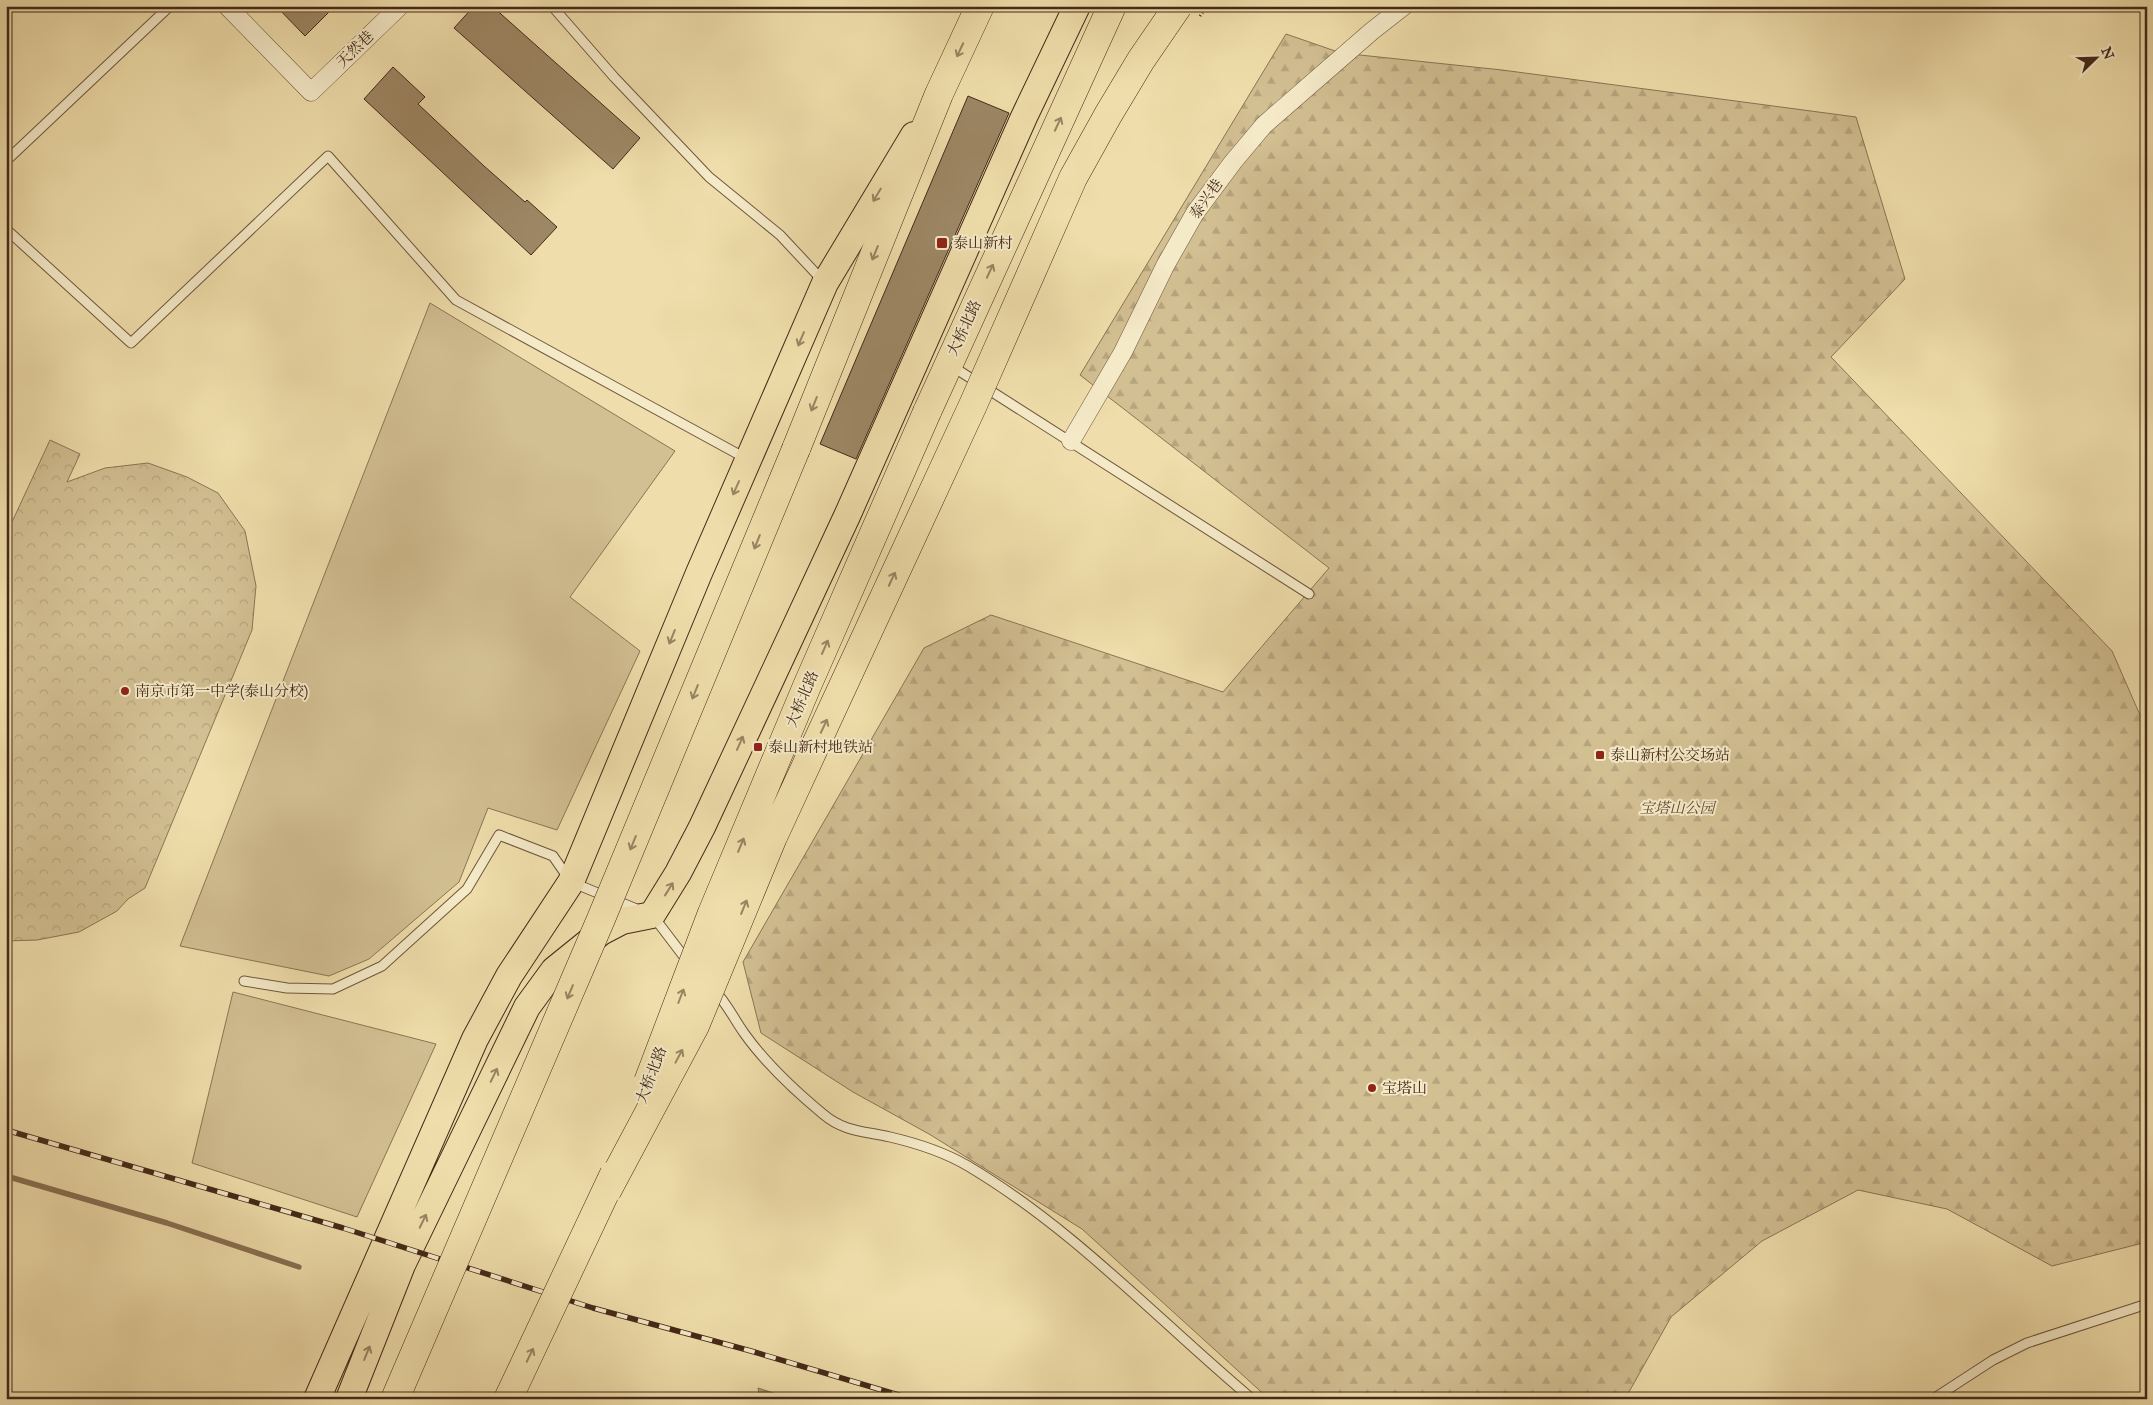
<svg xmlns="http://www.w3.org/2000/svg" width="2153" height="1405" font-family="'IM FELL Great Primer','Noto Serif SC',serif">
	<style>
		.grass { fill: #d2bf92; stroke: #8b7456 }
		.forest { fill: url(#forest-firs); stroke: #8b7456 }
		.park { fill: url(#park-crowns); stroke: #8b7456 }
		.water { fill: url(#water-waves); stroke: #887053 }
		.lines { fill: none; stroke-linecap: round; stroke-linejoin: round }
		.stream { stroke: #887053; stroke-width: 5.5 }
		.building { fill: #9d8765; stroke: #442919 }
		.service-casing { stroke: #6f563e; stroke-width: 11 }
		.minor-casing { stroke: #6f563e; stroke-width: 19 }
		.primary-casing { stroke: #442919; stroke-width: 28 }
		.trunk-casing { stroke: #442919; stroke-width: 29 }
		.path { stroke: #442919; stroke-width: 3; stroke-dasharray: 1 2.5; stroke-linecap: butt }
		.service { stroke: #f5eac8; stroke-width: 9 }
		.minor { stroke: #f5eac8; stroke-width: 18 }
		.primary { stroke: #efdeab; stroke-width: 26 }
		.trunk { stroke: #efdeab; stroke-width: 28 }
		.rail-casing { stroke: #442919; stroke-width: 5.5 }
		.rail { stroke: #f5eac8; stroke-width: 4; stroke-dasharray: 11; stroke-linecap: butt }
		.trunk-bridge-casing { stroke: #442919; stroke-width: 29; stroke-linecap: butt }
		.trunk-bridge { stroke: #efdeab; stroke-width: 28 }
		.oneway { stroke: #9a8462 }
		.poi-dot { fill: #8f2418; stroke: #f5eac8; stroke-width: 2 }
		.labels { text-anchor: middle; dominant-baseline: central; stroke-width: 4; stroke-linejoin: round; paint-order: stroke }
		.street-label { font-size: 15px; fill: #442919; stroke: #f5eac8 }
		.poi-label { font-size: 15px; fill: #442919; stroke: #f5eac8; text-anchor: start }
		.park-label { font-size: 15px; font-style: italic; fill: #604731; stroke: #f5eac8 }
	</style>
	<defs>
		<pattern id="forest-firs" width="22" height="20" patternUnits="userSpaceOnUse" patternTransform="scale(1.25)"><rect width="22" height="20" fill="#d2bf92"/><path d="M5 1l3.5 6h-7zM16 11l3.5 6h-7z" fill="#b6a47d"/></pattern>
		<pattern id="park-crowns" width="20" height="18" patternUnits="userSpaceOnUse" patternTransform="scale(1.25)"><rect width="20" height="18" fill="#d2bf92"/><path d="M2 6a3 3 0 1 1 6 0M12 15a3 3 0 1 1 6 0" fill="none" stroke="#b6a47d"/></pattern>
		<pattern id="water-waves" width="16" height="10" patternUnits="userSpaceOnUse" patternTransform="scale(1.25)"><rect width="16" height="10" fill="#b5a079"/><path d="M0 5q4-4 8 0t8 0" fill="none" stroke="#958262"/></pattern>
	</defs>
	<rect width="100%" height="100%" fill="#efdeab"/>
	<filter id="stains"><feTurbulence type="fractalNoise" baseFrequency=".004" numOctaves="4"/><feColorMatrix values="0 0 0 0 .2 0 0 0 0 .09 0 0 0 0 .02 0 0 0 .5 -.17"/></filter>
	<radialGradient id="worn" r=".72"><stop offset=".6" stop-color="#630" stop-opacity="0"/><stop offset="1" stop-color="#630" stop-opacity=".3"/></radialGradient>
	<path class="grass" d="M430 303 675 451 570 597 640 651 557 830 488 808 459 882 369 959 329 976 180 946Z
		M233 992 436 1044 357 1217 192 1163Z"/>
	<path class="forest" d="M1286 34 1341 53 1502 70 1856 117 1905 279 1831 357 2112 651 2147 731V1242L2052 1266 1947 1209 1858 1190 1762 1241 1671 1317 1625 1399H1269L1082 1229 929 1134 853 1092 761 1033 743 962 924 648 991 615 1223 692 1329 568 1080 375Z"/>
	<path class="park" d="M50 440 80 454 67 482 105 468 148 463 187 477 218 493 245 531 256 586 252 630 145 888 128 899 117 911 79 932 37 940 6 941V535Z"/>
	<path class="water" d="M758 1388 792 1399H760Z"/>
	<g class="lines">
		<path class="stream" d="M6 1176 167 1223 299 1267"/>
	</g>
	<path class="building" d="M276 6H335L305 36Z
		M474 6H492L640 138 613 169 454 28Z
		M393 67 425 97 418 104 484 166 525 202 527 200 557 227 531 255 364 99Z
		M968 96 1009 113 856 459 820 444Z"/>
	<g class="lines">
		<g class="service-casing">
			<path id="service" d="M552 6 614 77 709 177 780 235 823 281
				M6 161 170 6
				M6 229 131 343 328 156 456 300 747 459
				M950 365 1309 594
				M653 916 688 962
				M244 981 287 988 333 989 382 966 467 889 499 835 553 856 571 882 639 910
				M714 990C726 1002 734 1019 744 1033 766 1064 794 1090 823 1114 844 1132 864 1131 890 1137 916 1143 944 1152 968 1166 1074 1229 1158 1320 1252 1399
				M1933 1399 1993 1360 2027 1343 2147 1304"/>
		</g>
		<g class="minor-casing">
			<path id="minor" d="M227 6 311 92 400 6
				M1071 441 1123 352 1165 266 1195 213 1233 162 1264 125 1372 31 1404 6"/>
		</g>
		<g class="primary-casing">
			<path id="primary" d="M317 1399 475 1039 509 976 571 882 699 573 825 283 914 135
				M349 1399 402 1265 527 1007 554 970 601 932 622 921 652 915 678 873 702 827 847 516 1024 117 1077 6"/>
		</g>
		<g class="trunk-casing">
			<path id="trunk" d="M927 412 1112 6
				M796 449 939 94 980 6"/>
		</g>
		<path class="path" d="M1200 16 1207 6"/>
		<use href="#service" class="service"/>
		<use href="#minor" class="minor"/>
		<use href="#primary" class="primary"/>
		<use href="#trunk" class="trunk"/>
		<g class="rail-casing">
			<path id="rail" d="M6 1130 343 1228 593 1308 751 1351 912 1399"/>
		</g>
		<use href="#rail" class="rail"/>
		<g class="trunk-bridge-casing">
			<path id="trunk-bridge" d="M648 1082 712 913 807 686 927 412
				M607 1191 695 1026 773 837 973 405 1073 178 1108 115 1141 60 1178 6
				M395 1399 601 919 796 449
				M508 1399 614 1174"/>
		</g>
		<use href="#trunk-bridge" class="trunk-bridge"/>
	</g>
	<defs><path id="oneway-shaft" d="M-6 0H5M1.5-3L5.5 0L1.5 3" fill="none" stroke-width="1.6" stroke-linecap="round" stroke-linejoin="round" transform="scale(1.25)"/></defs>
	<g class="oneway">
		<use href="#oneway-shaft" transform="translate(960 50) rotate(115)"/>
		<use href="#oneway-shaft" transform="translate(1058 124) rotate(-65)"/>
		<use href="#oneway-shaft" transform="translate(877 195) rotate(121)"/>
		<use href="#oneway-shaft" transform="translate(875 253) rotate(112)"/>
		<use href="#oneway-shaft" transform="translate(990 271) rotate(-65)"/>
		<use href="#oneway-shaft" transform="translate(801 339) rotate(113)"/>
		<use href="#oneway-shaft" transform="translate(814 404) rotate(112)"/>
		<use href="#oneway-shaft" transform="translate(736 488) rotate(114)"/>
		<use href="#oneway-shaft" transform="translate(757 542) rotate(112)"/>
		<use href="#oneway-shaft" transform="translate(892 579) rotate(-65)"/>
		<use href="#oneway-shaft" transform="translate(672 637) rotate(112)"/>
		<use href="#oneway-shaft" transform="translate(825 647) rotate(-66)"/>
		<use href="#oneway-shaft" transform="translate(695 692) rotate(112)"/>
		<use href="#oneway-shaft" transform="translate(824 726) rotate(-65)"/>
		<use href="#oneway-shaft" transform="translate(740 743) rotate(-66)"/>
		<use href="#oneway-shaft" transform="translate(633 843) rotate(112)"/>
		<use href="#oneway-shaft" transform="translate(741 845) rotate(-67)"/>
		<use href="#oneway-shaft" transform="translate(669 889) rotate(-58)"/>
		<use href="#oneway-shaft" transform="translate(744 907) rotate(-68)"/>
		<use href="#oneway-shaft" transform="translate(570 992) rotate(113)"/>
		<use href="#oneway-shaft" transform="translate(681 996) rotate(-69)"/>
		<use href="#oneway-shaft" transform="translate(679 1056) rotate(-62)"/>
		<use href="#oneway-shaft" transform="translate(494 1075) rotate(-64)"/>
		<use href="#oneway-shaft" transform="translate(423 1221) rotate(-64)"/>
		<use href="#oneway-shaft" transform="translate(367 1353) rotate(-68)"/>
		<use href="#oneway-shaft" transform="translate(530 1355) rotate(-64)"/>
	</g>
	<g class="poi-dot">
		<rect x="936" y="237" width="12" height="12" rx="2.5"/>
		<circle cx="125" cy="691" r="5"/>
		<rect x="753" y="742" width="10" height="10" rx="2.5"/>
		<rect x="1595" y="750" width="10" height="10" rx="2.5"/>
		<circle cx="1372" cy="1088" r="5"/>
	</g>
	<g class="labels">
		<g class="street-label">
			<text transform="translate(355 49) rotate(-44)">天然巷</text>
			<text transform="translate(1206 199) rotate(-55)">泰兴巷</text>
			<text transform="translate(964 328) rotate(-65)">大桥北路</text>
			<text transform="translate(802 699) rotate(-67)">大桥北路</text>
			<text transform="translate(651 1075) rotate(-69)">大桥北路</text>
		</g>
		<g class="poi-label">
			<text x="953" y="243">泰山新村</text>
			<text x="135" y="691">南京市第一中学(泰山分校)</text>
			<text x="768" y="747">泰山新村地铁站</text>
			<text x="1610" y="755">泰山新村公交场站</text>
			<text x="1382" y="1088">宝塔山</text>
		</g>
		<g class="park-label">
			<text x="1677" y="808">宝塔山公园</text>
		</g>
	</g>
	<rect width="2153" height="1405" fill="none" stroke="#efdeab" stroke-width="25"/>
	<rect x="8" y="8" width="2138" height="1390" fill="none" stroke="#442919" stroke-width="2.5"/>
	<rect x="12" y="12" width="2128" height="1380" fill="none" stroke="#442919"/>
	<g transform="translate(2096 58) rotate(67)" stroke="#f5eac8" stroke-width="4" paint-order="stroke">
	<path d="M0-4L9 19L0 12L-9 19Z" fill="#442919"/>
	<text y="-8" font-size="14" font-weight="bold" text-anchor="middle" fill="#442919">N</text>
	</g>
	<rect width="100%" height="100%" filter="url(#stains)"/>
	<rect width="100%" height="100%" fill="url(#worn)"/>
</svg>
